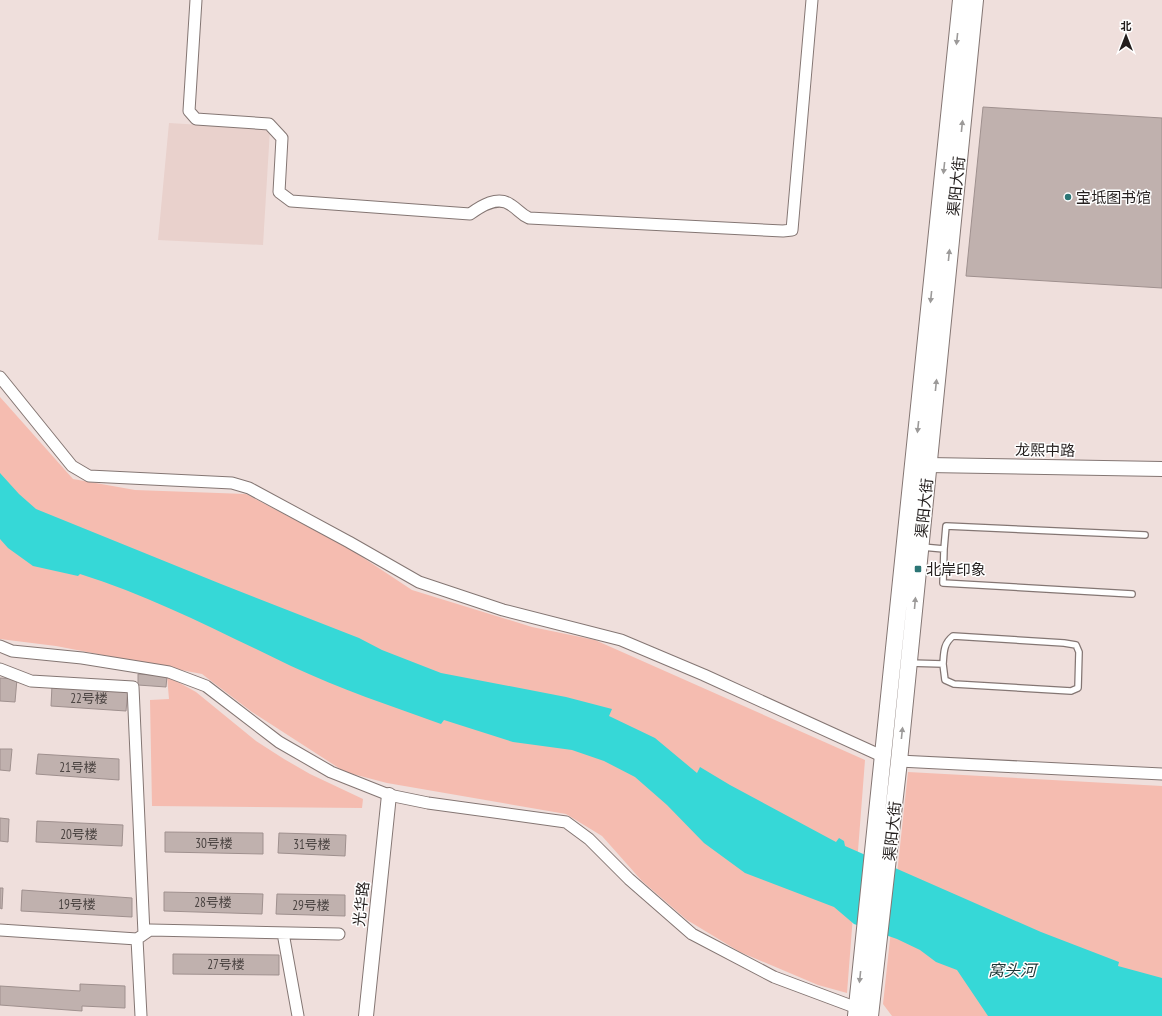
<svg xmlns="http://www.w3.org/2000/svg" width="1162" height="1016" font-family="'PT Sans Narrow','Noto Sans SC',sans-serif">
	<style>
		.built { fill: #e9d1cc }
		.green { fill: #f5bcb0 }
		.water { fill: #36d8d7 }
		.building { fill: #c0b1ae; stroke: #9f908e }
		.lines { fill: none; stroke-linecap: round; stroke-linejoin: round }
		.service-casing { stroke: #847673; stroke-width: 8 }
		.minor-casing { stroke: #847673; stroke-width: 13 }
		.tertiary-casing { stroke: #847673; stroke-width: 16 }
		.secondary-casing { stroke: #847673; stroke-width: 18 }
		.service { stroke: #fff; stroke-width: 5.5 }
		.minor { stroke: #fff; stroke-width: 11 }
		.tertiary { stroke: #fff; stroke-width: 14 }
		.secondary { stroke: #fff; stroke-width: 16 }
		.oneway { fill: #9c9a99 }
		.poi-dot { fill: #2c7575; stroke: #fff; stroke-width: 1.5 }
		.labels { text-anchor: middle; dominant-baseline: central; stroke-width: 3; stroke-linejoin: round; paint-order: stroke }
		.number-label { font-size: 13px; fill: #4a4341 }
		.street-label { font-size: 15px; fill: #231e1d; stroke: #fff }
		.poi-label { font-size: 15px; fill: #231e1d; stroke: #fff; text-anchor: start }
		.water-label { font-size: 16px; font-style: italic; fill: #1c3635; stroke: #fff }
	</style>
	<rect width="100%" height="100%" fill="#efdfdc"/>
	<path class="built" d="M169 123 270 129 263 245 158 240Z"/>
	<path class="green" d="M0 397 73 479 135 490 246 494 350 549 412 590 532 627 595 640 865 760 847 993 818 985 740 952 687 920 642 881 602 836 566 814 387 783 345 772 252 712 202 674 56 646 0 639Z
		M167 676 196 692 256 741 284 759 310 774 363 799 362 808 152 806 150 700 169 699Z
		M908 772 1162 786V1016H892L883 1004Z"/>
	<path class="water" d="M0 473 19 494 36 509 221 584 359 638 382 650 441 673 566 697 612 709 609 716 655 738 697 773 700 767 730 785 836 842 839 838 844 841 845 846 1041 932 1119 962 1118 966 1162 978V1016H988L957 970 936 962 920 950 897 939 854 924 834 907 745 873 704 843 667 805 635 777 604 761 572 750 513 742 444 720 441 724C391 706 340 689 291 666 222 633 153 597 80 574L78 576 33 566 8 548 0 539Z"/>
	<path class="building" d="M983 107 1162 118V288L966 276Z
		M138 674 167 676 166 687 138 685Z
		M0 678 17 679 15 702 0 701Z
		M52 685 128 690 126 711 51 706Z
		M0 749H12L10 771 0 770Z
		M38 754 119 759V780L36 774Z
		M0 818 9 819 8 842 0 841Z
		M37 821 123 825 122 846 36 842Z
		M165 832 263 833V854L165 852Z
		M279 833 346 835 345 856 278 853Z
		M0 888H3L2 909 0 908Z
		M22 890 132 898V917L21 911Z
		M164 892 263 894 262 914 164 911Z
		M277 894 345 895V916L276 914Z
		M173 954 279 955V975L173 974Z
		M80 984 125 986V1008L82 1006V1011L0 1005V986L80 991Z"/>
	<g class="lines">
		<g class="service-casing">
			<path id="service" d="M922 547 944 549 946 526 1145 535
				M944 549 943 583 1132 594
				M909 663 943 664 945 680 954 684 1071 691 1078 688 1079 652 1076 645 1064 643 953 636C943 644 944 653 943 664"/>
		</g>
		<g class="minor-casing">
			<path id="minor" d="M196 0 189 111 196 119 269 124 282 138 279 192 291 201 470 214C481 206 498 195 511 205 519 210 520 214 529 218L783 231 792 230 812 0
				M0 377 72 466 89 476 232 483 249 488 349 542 419 582 503 610 621 640 704 675 884 757
				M0 646 12 651 82 658 169 672 206 686 279 742 331 772 389 795 428 803 566 822 589 839 629 879 692 934 774 977 857 1008
				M0 669 31 681 133 687 144 934
				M899 761 1162 774
				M0 930 137 939 150 930 339 934
				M283 933 298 1016
				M137 939 141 1016"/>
		</g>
		<g class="tertiary-casing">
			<path id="tertiary" d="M928 465 1162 469
				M366 1016 389 795"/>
		</g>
		<g class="secondary-casing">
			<path id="secondary" d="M856 1016 961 0
				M870 1016 899 761 975 0"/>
		</g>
		<use href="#service" class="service"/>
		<use href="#minor" class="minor"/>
		<use href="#tertiary" class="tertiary"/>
		<use href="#secondary" class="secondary"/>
	</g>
	<defs><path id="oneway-solid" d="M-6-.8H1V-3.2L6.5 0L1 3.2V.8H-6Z"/></defs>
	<g class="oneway">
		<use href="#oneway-solid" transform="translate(957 39) rotate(96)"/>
		<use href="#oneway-solid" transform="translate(962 126) rotate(-84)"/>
		<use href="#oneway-solid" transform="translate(944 168) rotate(96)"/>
		<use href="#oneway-solid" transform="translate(949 255) rotate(-84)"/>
		<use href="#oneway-solid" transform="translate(931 297) rotate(96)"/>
		<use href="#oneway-solid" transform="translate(936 385) rotate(-84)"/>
		<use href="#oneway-solid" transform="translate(918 427) rotate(96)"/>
		<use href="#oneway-solid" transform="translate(915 603) rotate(-85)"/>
		<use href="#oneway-solid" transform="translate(902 733) rotate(-84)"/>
		<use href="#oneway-solid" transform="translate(860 977) rotate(96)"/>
	</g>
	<g class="poi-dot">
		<circle cx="1068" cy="197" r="4"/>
		<rect x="914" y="565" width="8" height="8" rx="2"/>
	</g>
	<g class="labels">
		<g class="number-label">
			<text x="89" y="698">22号楼</text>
			<text x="78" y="767">21号楼</text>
			<text x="79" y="834">20号楼</text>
			<text x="214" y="843">30号楼</text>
			<text x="312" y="844">31号楼</text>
			<text x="213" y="902">28号楼</text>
			<text x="77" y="904">19号楼</text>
			<text x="311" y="905">29号楼</text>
			<text x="226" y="964">27号楼</text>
		</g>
		<g class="street-label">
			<text transform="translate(956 186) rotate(-84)">渠阳大街</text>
			<text transform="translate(1045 450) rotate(1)">龙熙中路</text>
			<text transform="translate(924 508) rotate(-84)">渠阳大街</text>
			<text transform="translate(892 831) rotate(-84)">渠阳大街</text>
			<text transform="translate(361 904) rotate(-84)">光华路</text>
		</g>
		<g class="poi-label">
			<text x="1076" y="197">宝坻图书馆</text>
			<text x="926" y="569">北岸印象</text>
		</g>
		<g class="water-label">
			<text x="1012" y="970">窝头河</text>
		</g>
	</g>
	<g transform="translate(1126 36)" stroke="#ffffff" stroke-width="3" paint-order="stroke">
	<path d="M0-3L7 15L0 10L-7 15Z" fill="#231e1d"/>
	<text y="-6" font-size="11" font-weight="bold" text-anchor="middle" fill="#231e1d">北</text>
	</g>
</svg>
